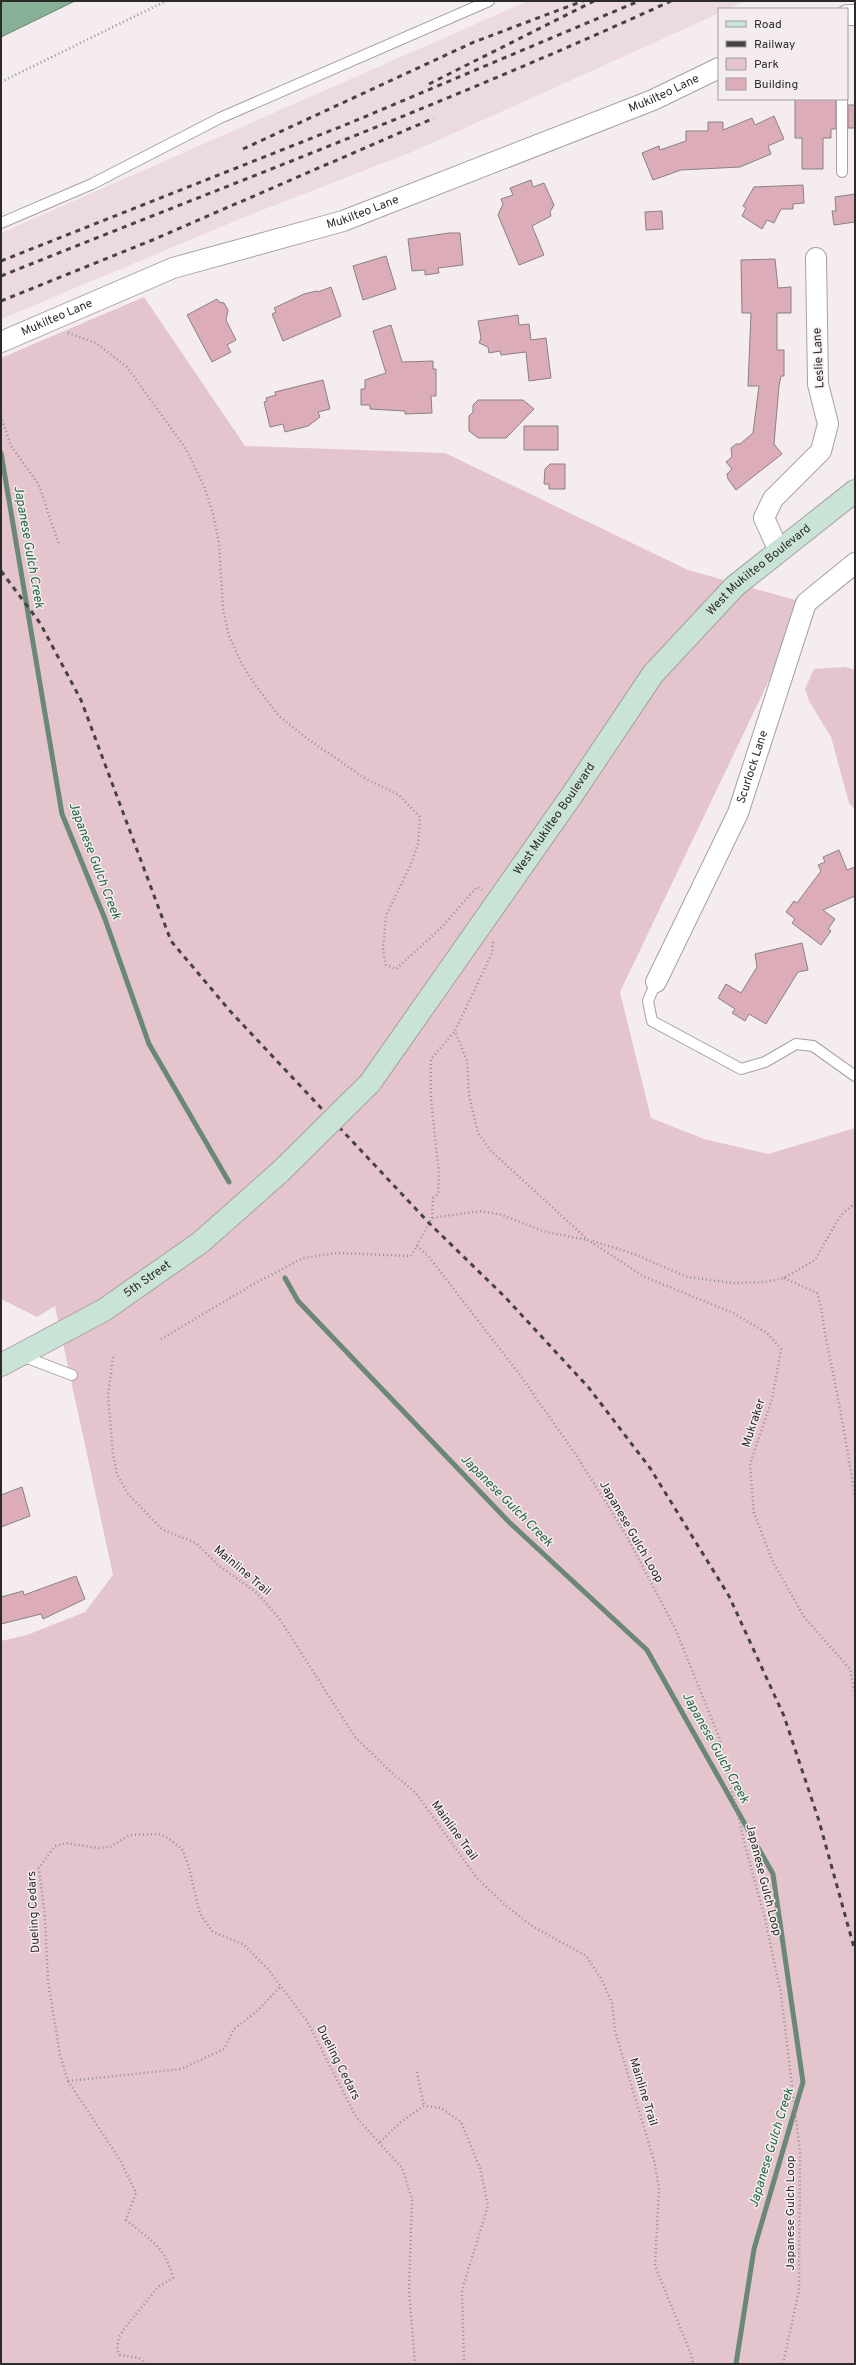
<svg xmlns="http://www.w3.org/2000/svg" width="856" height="2365" font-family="Overpass,sans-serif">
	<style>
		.built { fill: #ebdbde }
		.green { fill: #e5c5cd }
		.water { fill: #86b097; stroke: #6b8876 }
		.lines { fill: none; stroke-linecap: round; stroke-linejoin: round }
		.stream { stroke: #6b8876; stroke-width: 5 }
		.building { fill: #dcacb8; stroke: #888283 }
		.lane-casing { stroke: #a7a0a2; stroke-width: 12 }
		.street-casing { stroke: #a7a0a2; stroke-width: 22 }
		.secondary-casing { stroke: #a7a0a2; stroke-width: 24 }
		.path { stroke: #958f90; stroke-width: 2.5; stroke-dasharray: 1 3; stroke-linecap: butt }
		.lane { stroke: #fff; stroke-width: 10 }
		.street { stroke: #fff; stroke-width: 20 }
		.secondary { stroke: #c9e4d6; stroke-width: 22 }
		.rail { stroke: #474344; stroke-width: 3; stroke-dasharray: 5 5; stroke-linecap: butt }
		.secondary-bridge-casing { stroke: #a7a0a2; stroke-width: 24; stroke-linecap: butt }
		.secondary-bridge { stroke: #c9e4d6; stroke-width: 22 }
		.labels { text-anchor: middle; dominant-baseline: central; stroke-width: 3; stroke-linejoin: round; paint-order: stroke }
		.street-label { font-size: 12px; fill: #2d2a2a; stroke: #f4ecee }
		.water-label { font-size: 13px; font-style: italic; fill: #264; stroke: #f4ecee }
	</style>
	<rect width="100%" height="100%" fill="#f4ecee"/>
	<path class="built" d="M528 1H745L728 9H719V13L702 21 412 152 247 216 1 319V233Z"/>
	<path class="green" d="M144 297 245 446 445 453 688 570 806 603 620 992 651 1118 704 1139 768 1154 855 1128V2364H1V1641L27 1635 85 1612 113 1575 55 1306 37 1317 1 1299V358Z
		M845 667 855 670V810L849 803 831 737 809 701 805 689 814 669Z"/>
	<path class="water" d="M1 1H75L1 37Z"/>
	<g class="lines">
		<path class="stream" d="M1 453 62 814 105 919 149 1044 229 1182
			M285 1278 298 1301 509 1522 647 1650 773 1874 803 2082 754 2249 736 2364"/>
	</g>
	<path class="building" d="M795 99H836V129H831V138H823V169H802V138H795Z
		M848 105H855V128H848Z
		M774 116 784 139 768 146 771 154 740 167 681 170 653 180 642 153 659 146 660 150 686 141V131H708V122H723V130L752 118 755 125Z
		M531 180 533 187 544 183 554 205 550 212 551 216 532 226 544 255 519 265 498 215 503 204 501 199 513 195 510 188Z
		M803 185 804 203 793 204V209H781L774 223 767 220 762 229 742 216 746 208 743 206 754 187Z
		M855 194V222L834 225 832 211H836L835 197Z
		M662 211 663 229 646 230 645 212Z
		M449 233H460L463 265 438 268 439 273 425 275V270L412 271 408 239Z
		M386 256 396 289 363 300 353 266Z
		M775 259 778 288 791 287V313H777V350H784V376H781L779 386 774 444 782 454 736 490 728 479 727 474 732 469 726 462 732 457 731 448 736 444H740L753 433 759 386H748L751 313H742L741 260Z
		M331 287 341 316 283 341 272 314 276 312 274 308 304 294 317 291 318 292Z
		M217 299 219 302 224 303 228 310 226 320 236 340 227 345 231 352 212 362 187 315Z
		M518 315 519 325 529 324 531 340 546 338 551 378 529 381 526 352 501 355 500 351 489 353 488 347 479 343 481 338 478 321Z
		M391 325 402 362 433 361V369H436V396H431L432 413 405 414V411L370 409V405H361V389H365V380L386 373 373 331Z
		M323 380 330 409 318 412 320 417 308 426 285 432 283 424 270 427 264 402 267 401 266 398 276 395 275 392Z
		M478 400H523L534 409 506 438H478L469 431V416L473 412V405Z
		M524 426H558V450H524Z
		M550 464H565V489H549V484H544L545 469Z
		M839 850 847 870 855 867V896L823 910 835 919 828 929 831 931 821 945 792 923 795 919 786 912 794 901 797 903 821 871 818 865 825 862 823 857Z
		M802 943 808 970 798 972 766 1024 749 1014 745 1021 732 1013 735 1009 718 998 726 984 741 993 757 967 755 954Z
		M22 1487 30 1516 1 1527V1495Z
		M76 1576 85 1599 43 1619 41 1614 1 1624V1597L23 1591 24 1595Z"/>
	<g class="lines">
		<g class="lane-casing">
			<path id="lane" d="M842 99V172
				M1 223 92 184 220 118 489 1
				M656 982 648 1001 652 1021 741 1069 765 1062 796 1044 813 1046 855 1076
				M22 1356 72 1375"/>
		</g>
		<g class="street-casing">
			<g id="street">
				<path d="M847 15H855"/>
				<path id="s1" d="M1 342 173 268 343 221 653 100 719 68"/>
				<path d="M779 551 764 518 773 499 821 451 828 424 818 384 816 258"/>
				<path id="s2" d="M656 982 738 813 806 603 855 563"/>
			</g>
		</g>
		<g class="secondary-casing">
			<g id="secondary">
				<path id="s3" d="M370 1083 572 795 653 674 735 586 855 491"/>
				<path id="s4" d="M1 1365 104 1310 201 1242 280 1172"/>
			</g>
		</g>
		<path class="path" d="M1 82 166 1
			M68 333 96 343 127 367 186 449 204 486 213 514 219 543 223 609 229 636 243 666 256 686 279 716 305 737 366 779 399 795 420 817 418 844 411 864 386 916 383 949 386 965 396 969 441 928 477 887 482 890
			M1 416 11 446 39 485 59 545
			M493 942 492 953 455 1031 467 1061 469 1095 478 1133 491 1151 588 1240 643 1276 733 1313 767 1333 781 1349 772 1399 750 1464 754 1513 772 1560 804 1617 850 1669 855 1695
			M432 1218 433 1198 438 1194 439 1174 431 1099V1059L455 1031
			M593 1241 634 1254 687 1277 733 1283 765 1282 784 1278 815 1260 840 1216 855 1203
			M417 1246 429 1257 520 1375 574 1452 625 1533 675 1628 719 1737 746 1849 765 1919 781 1994 800 2152 799 2290 783 2364
			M784 1278 817 1293C823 1310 823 1326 827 1344 838 1395 847 1446 855 1498
			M161 1339 252 1285 303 1258 338 1253 411 1256 432 1218 480 1211 502 1215 546 1232 588 1240
			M113 1357 108 1395 113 1454 117 1474 128 1494 163 1530 196 1543 218 1565 257 1593 279 1618 355 1737 394 1775 415 1792 476 1877 505 1905 532 1926 586 1956 602 1980 612 2003 615 2031 655 2164 659 2188 655 2266 691 2354 693 2364
			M417 2072 424 2106
			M68 2081 181 2069 224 2049 234 2029 256 2012 281 1986
			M380 2142 402 2121 424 2106 441 2108 461 2122 480 2168 488 2206 462 2290 464 2364
			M146 2364 139 2358 120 2355 117 2349 119 2337 124 2329 158 2287 173 2278C166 2247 149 2239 126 2220L136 2193 120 2160 68 2081 60 2055 48 1982 45 1917 39 1868 55 1846 66 1843 98 1848 110 1847 130 1835 159 1834 168 1838 182 1849 188 1864 200 1914 213 1932 243 1944 268 1969 307 2021 356 2117 402 2168 412 2199 409 2290 415 2364"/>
		<use href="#lane" class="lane"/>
		<use href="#street" class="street"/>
		<use href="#secondary" class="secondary"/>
		<path class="rail" d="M429 84 594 1
			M243 149 474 42 583 1
			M1 261 350 123 639 1
			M1 276C225 186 451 102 671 1
			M1 301 150 241 434 118
			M1 571 40 623 81 700 171 941 230 1011 430 1224 505 1297 589 1388 650 1468 729 1596 784 1716 819 1821 855 1951"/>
		<g class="secondary-bridge-casing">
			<path id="secondary-bridge" d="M280 1172 370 1083"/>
		</g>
		<use href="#secondary-bridge" class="secondary-bridge"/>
	</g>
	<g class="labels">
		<g class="street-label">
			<text stroke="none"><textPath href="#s1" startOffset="709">Mukilteo Lane</textPath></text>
			<text stroke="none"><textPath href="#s1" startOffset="385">Mukilteo Lane</textPath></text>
			<text stroke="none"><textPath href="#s1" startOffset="61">Mukilteo Lane</textPath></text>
			<text transform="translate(819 358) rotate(-93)">Leslie Lane</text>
			<text stroke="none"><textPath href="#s3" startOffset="646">West Mukilteo Boulevard</textPath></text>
			<text stroke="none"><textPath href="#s2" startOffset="236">Scurlock Lane</textPath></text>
			<text stroke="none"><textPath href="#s3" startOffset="322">West Mukilteo Boulevard</textPath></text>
			<text stroke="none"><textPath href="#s4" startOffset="170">5th Street</textPath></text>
			<text transform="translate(754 1423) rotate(-72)">Mukraker</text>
			<text transform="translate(631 1532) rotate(60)">Japanese Gulch Loop</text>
			<text transform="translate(242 1571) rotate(40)">Mainline Trail</text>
			<text transform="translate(454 1831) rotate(54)">Mainline Trail</text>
			<text transform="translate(763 1880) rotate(76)">Japanese Gulch Loop</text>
			<text transform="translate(34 1912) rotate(-93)">Dueling Cedars</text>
			<text transform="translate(338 2063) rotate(63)">Dueling Cedars</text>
			<text transform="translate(643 2092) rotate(73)">Mainline Trail</text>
			<text transform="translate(791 2213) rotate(-90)">Japanese Gulch Loop</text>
		</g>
		<g class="water-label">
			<text transform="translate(28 547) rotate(80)">Japanese Gulch Creek</text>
			<text transform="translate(94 861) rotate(69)">Japanese Gulch Creek</text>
			<text transform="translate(506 1501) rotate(45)">Japanese Gulch Creek</text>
			<text transform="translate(715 1748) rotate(61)">Japanese Gulch Creek</text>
			<text transform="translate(772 2148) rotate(-73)">Japanese Gulch Creek</text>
		</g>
	</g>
	<rect width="856" height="2365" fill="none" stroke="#2d2a2a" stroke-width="4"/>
	<rect x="718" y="8" width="130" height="92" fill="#f4ecee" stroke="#a49ea0"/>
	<rect x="726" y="21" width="20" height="6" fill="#c9e4d6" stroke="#a49ea0"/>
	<text x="754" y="28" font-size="12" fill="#2d2a2a">Road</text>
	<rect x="726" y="41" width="20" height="6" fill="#474344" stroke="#a49ea0"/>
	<text x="754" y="48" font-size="12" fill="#2d2a2a">Railway</text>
	<rect x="726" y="58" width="20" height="12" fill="#e5c5cd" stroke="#a49ea0"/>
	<text x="754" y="68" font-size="12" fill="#2d2a2a">Park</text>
	<rect x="726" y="78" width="20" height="12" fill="#dcacb8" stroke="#a49ea0"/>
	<text x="754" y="88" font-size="12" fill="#2d2a2a">Building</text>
</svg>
